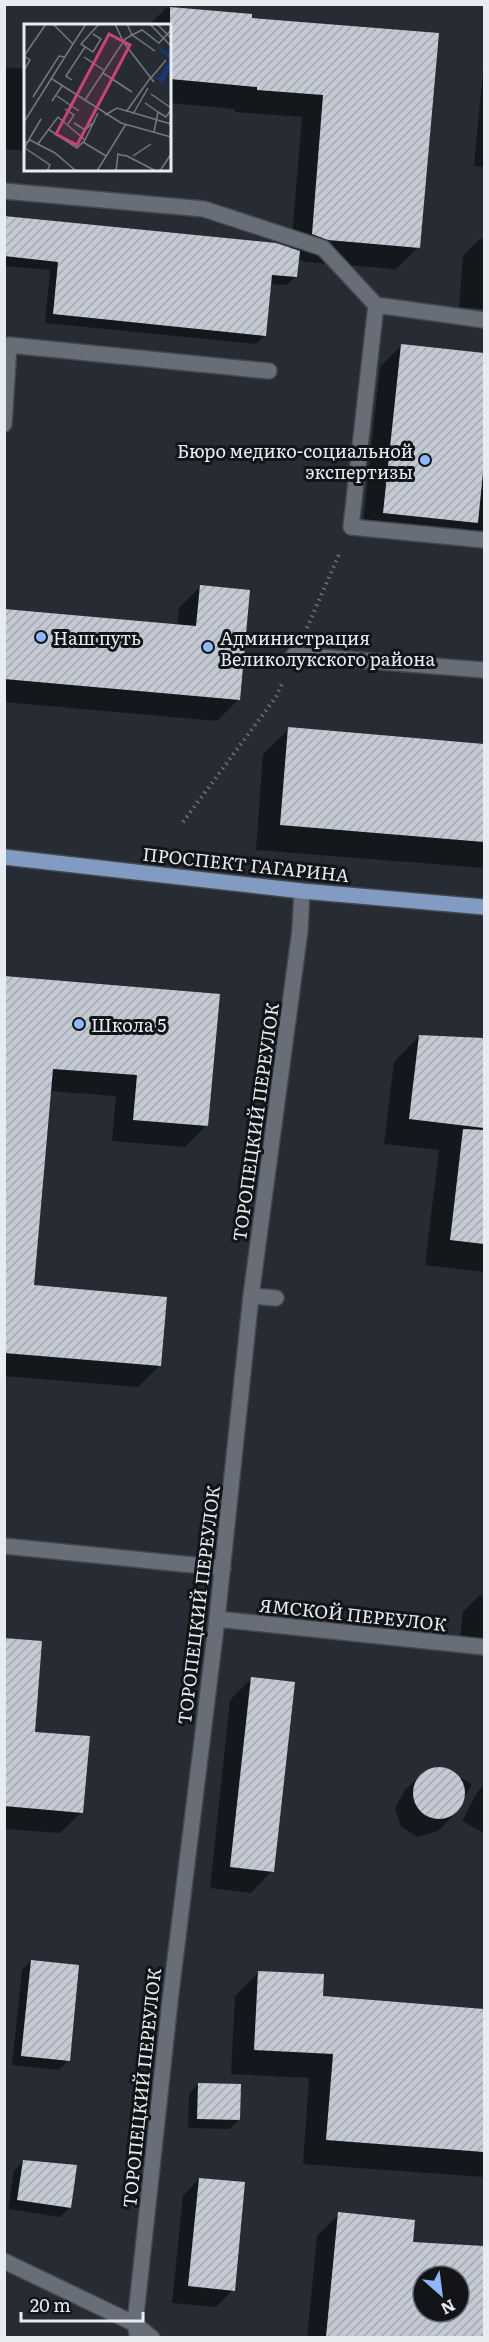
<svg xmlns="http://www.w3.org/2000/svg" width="489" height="2342" font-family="Literata,serif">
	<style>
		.shadow { fill: #0007; fill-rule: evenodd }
		.building { fill: url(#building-hatch); fill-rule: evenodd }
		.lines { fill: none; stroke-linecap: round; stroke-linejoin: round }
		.minor-casing { stroke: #44494f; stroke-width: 18 }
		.major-casing { stroke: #44494f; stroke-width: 18 }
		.path { stroke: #6e7279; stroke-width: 4; stroke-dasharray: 1.5 4.5; stroke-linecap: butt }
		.minor { stroke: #686e77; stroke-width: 15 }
		.major { stroke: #829bc2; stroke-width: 15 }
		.poi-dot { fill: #8db9fc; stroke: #121418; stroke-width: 2 }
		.labels { text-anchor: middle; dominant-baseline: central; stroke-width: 6; stroke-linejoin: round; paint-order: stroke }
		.poi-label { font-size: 18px; fill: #e8ecf1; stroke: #121418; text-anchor: start }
		.street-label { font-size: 18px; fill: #e8ecf1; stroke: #121418 }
		.inset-road { fill: none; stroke: #747980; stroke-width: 1.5 }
		.view { fill: #ca4279; fill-opacity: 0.15; stroke: #ca4279; stroke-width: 3 }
		.inset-edge { fill: none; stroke: #e8ecf1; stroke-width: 3 }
	</style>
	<defs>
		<pattern id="building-hatch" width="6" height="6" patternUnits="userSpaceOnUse" patternTransform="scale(1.5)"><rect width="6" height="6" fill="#c3cad4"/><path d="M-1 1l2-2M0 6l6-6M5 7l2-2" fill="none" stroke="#a4a9b1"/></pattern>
	</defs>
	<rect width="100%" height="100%" fill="#272c34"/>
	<path class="shadow" d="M166 8 251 15 250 19 437 35 419 247 396 269 305 262 298 259 296 276 287 285 269 284 265 335 256 344 45 323 50 270 4 266V218L291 249 302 117 235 112V109L170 103V26H148Z
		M484 59V167L474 166Z
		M4 67 26 69V151L4 149Z
		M480 239H484V309L459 307 463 255Z
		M402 345 484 354V532L468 531 455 544 362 534 380 367Z
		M200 587 238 700 217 721 4 702V611L177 626 179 608Z
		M289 729 484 745V868L256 850 263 754Z
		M4 977 207 1125 185 1147 112 1141 116 1096 49 1091 32 1287 159 1366 138 1387 4 1376Z
		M419 1036 484 1040V1272L425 1265 439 1150 384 1144 394 1062Z
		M480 1595 484 1596V1650L459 1647 463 1612Z
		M4 1639 33 1733 82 1812 60 1833 4 1829Z
		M251 1679 272 1871 251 1893 210 1888 230 1700Z
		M441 1767 472 1784 455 1814 438 1831 418 1837 401 1827 395 1808 405 1790 423 1773Z
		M484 1785V1833L462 1821 478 1791Z
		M31 1961 68 2060 59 2070 12 2065 22 1970Z
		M259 1972 321 1998 484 2010V2177L303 2164 309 2078 231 2074 235 1996Z
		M198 2084 239 2120 229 2129 188 2128 189 2094Z
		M23 2161 70 2207 60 2217 8 2209 14 2171Z
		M199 2179 233 2290 216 2307 172 2303 183 2196Z
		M339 2214 411 2244 484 2248V2338H307L317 2236ZM423 2276H459V2312H423Z"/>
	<path class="building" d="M170 7 252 14V18L439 33 420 248 328 240 312 234 323 95 257 90V87L170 79Z
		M4 216 276 243 300 251 297 277 272 275 266 336 53 314 58 262 4 256Z
		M401 344 484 353V462L478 523 383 513Z
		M200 585 250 590 240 700 4 679V609L196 626Z
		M288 727 484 744V842L280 825Z
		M4 976 220 994 208 1126 133 1120 137 1075 53 1069 34 1285 167 1297 161 1366 4 1353Z
		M419 1035 484 1038V1128L409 1119Z
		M463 1129 484 1130V1244L450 1240Z
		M4 1638 42 1641 35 1732 90 1736 83 1813 4 1806Z
		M251 1677 295 1682 274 1872 230 1867Z
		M413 1793a26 26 0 1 1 52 0a26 26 0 1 1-52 0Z
		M31 1960 79 1965 70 2061 21 2056Z
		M258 1971 324 1974 323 1996 484 2009V2152L326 2140 333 2054 254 2050Z
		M198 2083 241 2084 240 2120 197 2119Z
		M23 2160 77 2165 71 2208 17 2200Z
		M199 2178 245 2182 235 2291 188 2286Z
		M338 2212 415 2220 413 2242 484 2246V2337H326ZM423 2276H459V2312H423Z"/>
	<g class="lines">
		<g class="minor-casing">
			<path id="minor" d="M4 191 204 209 323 248 376 305 484 320
				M376 305 351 527 484 540
				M4 424 9 345 269 371
				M294 655 484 670
				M251 1296 276 1298
				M4 1546 223 1568
				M217 1619 484 1647
				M4 2261 135 2324 152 2338
				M138 2338 135 2324 170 2001 217 1619 251 1296 300 930 302 891"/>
		</g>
		<g class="major-casing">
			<path id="major" d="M4 857 302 891 484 907"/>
		</g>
		<path class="path" d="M307 628 340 552
			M183 822 276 697 283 681"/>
		<use href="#minor" class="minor"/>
		<use href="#major" class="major"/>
	</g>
	<g class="poi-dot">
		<circle cx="425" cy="460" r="6"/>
		<circle cx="41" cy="637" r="6"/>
		<circle cx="208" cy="647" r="6"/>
		<circle cx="79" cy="1024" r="6"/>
	</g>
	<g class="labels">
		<g class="poi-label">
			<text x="413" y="450" text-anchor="end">Бюро медико-социальной<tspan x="413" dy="21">экспертизы</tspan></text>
			<text x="53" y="637">Наш путь</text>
			<text x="220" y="637">Администрация<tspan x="220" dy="21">Великолукского района</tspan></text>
			<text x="91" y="1024">Школа 5</text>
		</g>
		<g class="street-label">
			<text transform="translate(246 864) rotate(6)">ПРОСПЕКТ ГАГАРИНА</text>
			<text transform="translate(255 1122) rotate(-82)">ТОРОПЕЦКИЙ ПЕРЕУЛОК</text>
			<text transform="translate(198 1605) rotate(-83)">ТОРОПЕЦКИЙ ПЕРЕУЛОК</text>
			<text transform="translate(353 1614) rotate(6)">ЯМСКОЙ ПЕРЕУЛОК</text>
			<text transform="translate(141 2088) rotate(-84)">ТОРОПЕЦКИЙ ПЕРЕУЛОК</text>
		</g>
	</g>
	<g transform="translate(24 24)">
		<rect width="147" height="147" fill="#272c34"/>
		<path d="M131 21 147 30V44L138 59 131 53H136L146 35Z" fill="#123a78"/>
		<path class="inset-road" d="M91 0 100 19 130 58M103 0 108 11 118 6 135 19 147 6M126 0 147 22M133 0 147 14M69 10 77 15 69 28 57 20 75 0M49 20 62 0M0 32 22 0M60 33 81 47M0 46 6 36 0 32M79 49 108 68M127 54 142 36M28 55 97 99 147 113M48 56 42 52 61 23M127 70 147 84M33 72 55 87M9 73 35 32 41 33M61 76 101 15 108 11 131 27M28 77 38 62M121 79 134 88 130 108M41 85 50 91 44 100M102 88 127 53M134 88 142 93 147 86M109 90 124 64M81 91 93 84 147 100M0 98 49 20 29 0M50 99 61 106 71 97M24 105 53 124 59 118 82 132M0 117 3 119 17 95M60 118 74 89M3 119 6 116 31 129 52 147M3 119 1 124 26 141 23 147M13 121 34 93 61 116M101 131 132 147M109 132 127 120M73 147 102 100M92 147 94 130 101 132M136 147 147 130"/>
		<path class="view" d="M85 10 106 21 53 121 32 110Z"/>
		<rect width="147" height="147" class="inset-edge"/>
	</g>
	<rect width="489" height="2342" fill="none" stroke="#e8ecf1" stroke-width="12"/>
	<g transform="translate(441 2294) rotate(152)"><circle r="28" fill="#121418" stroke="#686a6f" stroke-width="1.5"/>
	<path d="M0-4.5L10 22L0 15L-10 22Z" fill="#8db9fc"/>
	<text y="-9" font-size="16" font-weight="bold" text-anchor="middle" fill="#e8ecf1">N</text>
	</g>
	<path d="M21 2312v9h122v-9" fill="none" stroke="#e8ecf1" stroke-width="3"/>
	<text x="30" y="2312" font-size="18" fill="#e8ecf1" stroke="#121418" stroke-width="4.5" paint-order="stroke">20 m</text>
</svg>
